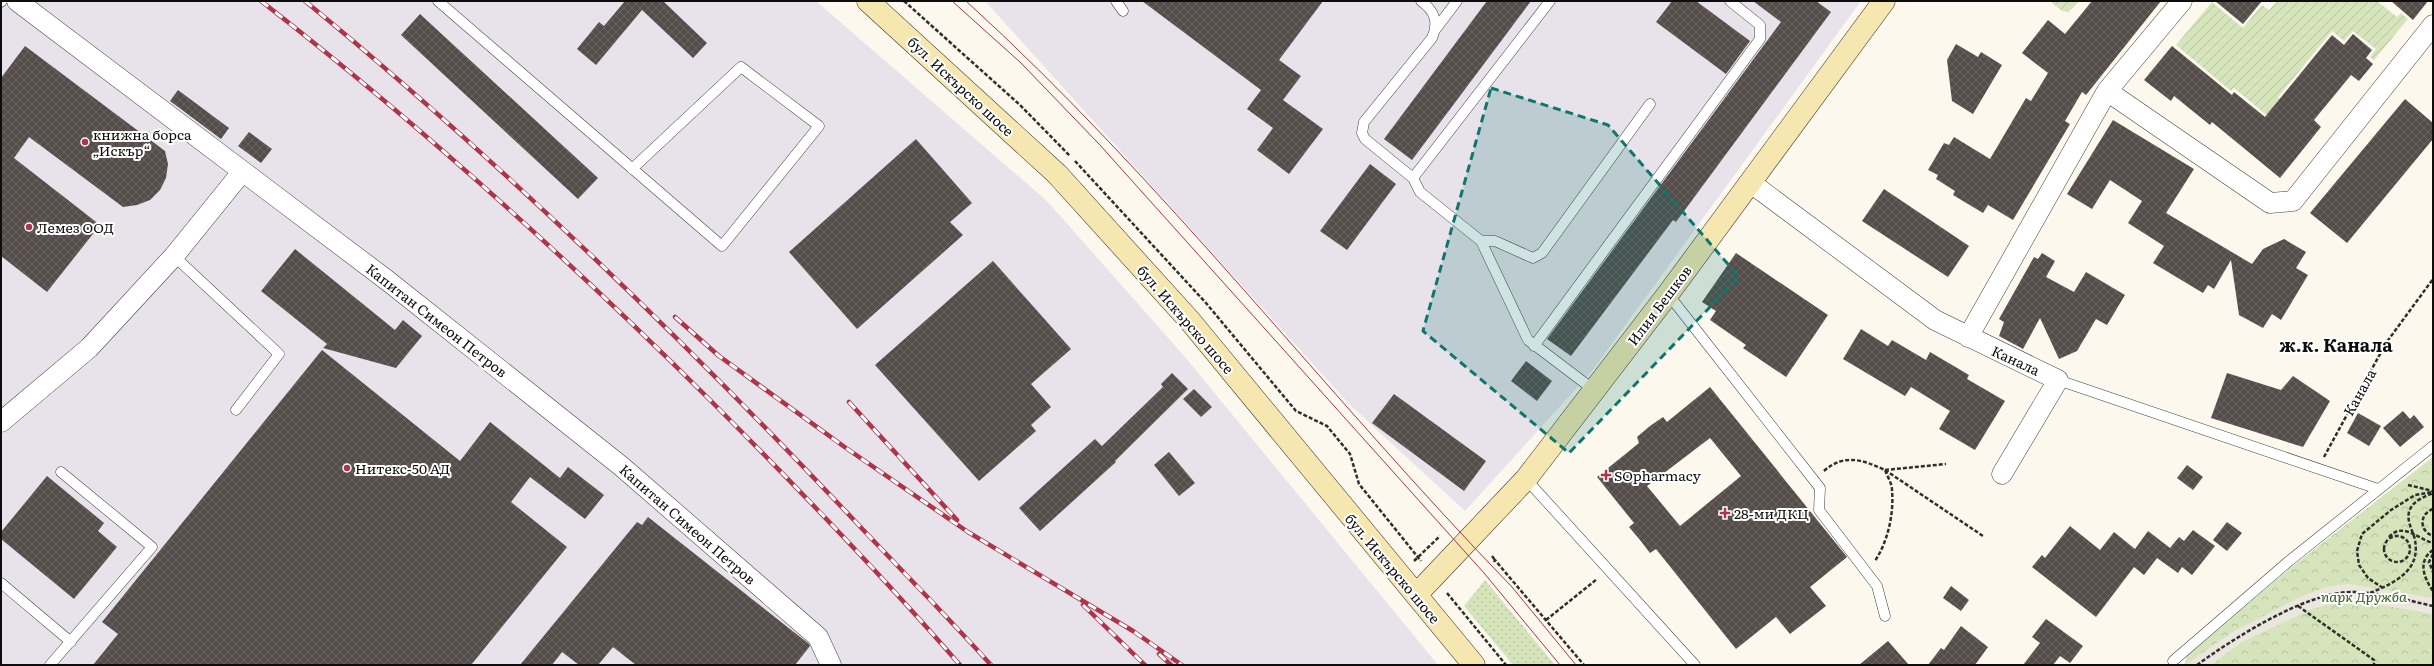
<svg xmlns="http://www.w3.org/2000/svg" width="2434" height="666" font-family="Literata,serif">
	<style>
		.industrial { fill: #e8e2ea }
		.grass { fill: url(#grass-dots) }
		.park { fill: url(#park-crowns) }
		.garden { fill: url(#garden-furrows) }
		.plaza { fill: #ece7de }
		.building { fill: url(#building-cross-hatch); fill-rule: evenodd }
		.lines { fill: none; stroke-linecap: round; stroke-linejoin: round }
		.lane-casing { stroke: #404040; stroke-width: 11 }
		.street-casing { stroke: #404040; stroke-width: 21 }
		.secondary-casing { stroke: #2f2f2f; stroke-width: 23 }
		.path { stroke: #2f2f2f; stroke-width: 2.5; stroke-dasharray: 4 2; stroke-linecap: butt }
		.lane { stroke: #fff; stroke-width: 10 }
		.street { stroke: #fff; stroke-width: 20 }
		.secondary { stroke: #f6e6b0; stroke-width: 22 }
		.tram { stroke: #ad3449; stroke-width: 1 }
		.rail-casing { stroke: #ad3449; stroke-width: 4.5 }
		.rail { stroke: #fff; stroke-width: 3; stroke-dasharray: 9; stroke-linecap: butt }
		.marked { fill: #0f766e; fill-opacity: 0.2; stroke: #0f766e; stroke-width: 3; stroke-dasharray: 8 5; stroke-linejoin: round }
		.poi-dot { fill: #ad3449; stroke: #fff; stroke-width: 1.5 }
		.labels { text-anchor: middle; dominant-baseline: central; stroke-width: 4; stroke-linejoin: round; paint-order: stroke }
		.street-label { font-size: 14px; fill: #0d0d0d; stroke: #fff }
		.poi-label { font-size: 14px; fill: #0d0d0d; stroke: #fff; text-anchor: start }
		.park-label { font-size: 14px; font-style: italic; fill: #375d24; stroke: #fff }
		.district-label { font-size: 18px; font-weight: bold; fill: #0d0d0d; stroke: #fff }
	</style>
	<defs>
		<pattern id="grass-dots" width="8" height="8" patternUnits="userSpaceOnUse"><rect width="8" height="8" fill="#d5e4bb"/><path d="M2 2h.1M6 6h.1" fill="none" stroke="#b6c2a0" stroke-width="1.8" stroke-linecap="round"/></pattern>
		<pattern id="park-crowns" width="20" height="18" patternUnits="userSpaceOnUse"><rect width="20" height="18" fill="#d5e4bb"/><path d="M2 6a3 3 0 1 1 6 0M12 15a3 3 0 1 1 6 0" fill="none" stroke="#b6c2a0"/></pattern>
		<pattern id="garden-furrows" width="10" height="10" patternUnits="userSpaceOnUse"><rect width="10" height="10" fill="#d5e4bb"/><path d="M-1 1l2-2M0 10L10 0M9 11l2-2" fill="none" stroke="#b6c2a0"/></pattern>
		<pattern id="building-cross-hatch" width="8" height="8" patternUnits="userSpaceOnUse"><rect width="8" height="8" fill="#544d4a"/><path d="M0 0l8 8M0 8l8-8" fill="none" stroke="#686260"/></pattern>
	</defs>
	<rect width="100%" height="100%" fill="#fdf8ee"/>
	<path class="industrial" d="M1 1H816L1047 201 1185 357 1438 665H1Z
		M985 1H1861L1592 371 1465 511 1350 405Z"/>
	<path class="grass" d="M1485 580 1555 665H1513L1464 606Z"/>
	<path class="park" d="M2433 457V665H2184L2187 656 2285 572Z"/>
	<path class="garden" d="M2050 1H2079L2068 12 2062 11Z
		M2277 1H2377L2397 17 2401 13 2408 19 2374 60 2370 57 2376 49 2353 31 2344 41 2332 31 2278 97 2282 101 2269 117 2234 88 2231 91 2176 45 2212 2 2243 28 2262 5 2269 10Z"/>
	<path class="plaza" d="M2349 584 2433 598V614L2352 600 2331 604 2312 609 2242 642 2211 665H2185L2231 633 2300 597 2326 587Z"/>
	<path class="building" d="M625 1H663L707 43 693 58 642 10 596 65 577 49 599 22 604 26Z
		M1142 1H1323L1279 60 1301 76 1283 100 1323 129 1289 174 1257 150 1273 128 1247 109 1261 90Z
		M1487 1H1531L1412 160 1384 139Z
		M1672 1H1696L1750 41 1726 74 1656 22Z
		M1753 1H1816L1831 12 1676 222 1673 220 1571 356 1547 339 1781 22Z
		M2092 1H2161L2086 95 2082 92 2065 121 2070 124 2013 220 1988 205 1983 213 1953 195 1955 191 1936 179 1938 175 1928 170 1944 143 1949 145 1954 137 1990 159 2026 98 2031 101 2048 73 2022 53 2048 20 2065 34Z
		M2215 1H2262L2243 24Z
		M2391 1H2428L2413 20Z
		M420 14 598 178 578 199 401 35Z
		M2353 34 2372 50 2366 58 2373 64 2359 81 2351 75 2314 120 2321 127 2280 178 2212 122 2210 125 2174 96 2171 101 2144 80 2172 46 2232 95 2234 92 2265 117 2332 35 2344 45Z
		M1956 44 1978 57 1981 52 2002 65 1973 114 1952 101 1947 60Z
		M25 46 165 151 168 164 166 178 160 190 150 200 137 205 123 207 29 137 14 158 100 225 47 292 1 256V78Z
		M178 90 229 128 221 139 170 101Z
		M2405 99 2433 123V139L2347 243 2310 213Z
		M2113 120 2194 169 2166 213 2252 264 2263 249 2284 239 2306 252 2296 268 2308 275 2281 320 2272 314 2263 328 2239 315 2231 260 2214 289 2208 285 2203 293 2153 263 2164 246 2128 223 2142 201 2110 180 2092 209 2067 194Z
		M249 132 272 149 261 163 238 146Z
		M916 139 972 203 950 222 963 235 857 329 789 252Z
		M1370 164 1396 184 1347 250 1320 231Z
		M1884 189 1969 246 1948 277 1862 221Z
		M295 249 395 330 403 320 422 336 396 368 323 348 327 344 261 291Z
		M1736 253 1828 315 1786 377 1743 348 1746 345 1710 320 1716 311 1702 302Z
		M2042 253 2055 261 2046 277 2074 292 2086 272 2125 295 2107 325 2096 319 2077 351 2059 359 2040 318 2023 349 1999 336 2004 322 1999 319 2034 257 2038 259Z
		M993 261 1071 349 1031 384 1051 407 1031 425 1036 431 979 481 875 365Z
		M1861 329 1888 346 1892 340 1926 360 1930 352 1969 375 1967 379 2005 401 1975 450 1939 429 1950 411 1911 387 1905 396 1843 359Z
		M322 350 460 461 490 422 560 478 568 467 604 495 585 519 530 477 511 502 567 547 471 665H93L118 634 102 622Z
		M1526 361 1552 381 1537 401 1511 381Z
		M1172 373 1188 389 1115 461 1116 462 1040 531 1019 508 1095 439 1102 446 1163 387 1161 384Z
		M2227 373 2281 390 2293 376 2330 401 2303 447 2211 418Z
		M1710 387 1847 557 1810 587 1826 606 1790 634 1776 617 1736 649 1656 549 1650 553 1640 540 1629 527 1634 523 1597 477 1639 443 1637 437 1650 426 1663 417 1667 422ZM1710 438 1741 476 1680 526 1647 486Z
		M1194 389 1212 407 1201 417 1183 399Z
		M1394 394 1486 461 1464 491 1372 423Z
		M2403 411 2410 419 2414 415 2424 427 2400 447 2383 428Z
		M2358 413 2381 426 2369 446 2347 433Z
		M1169 452 1195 483 1179 496 1154 465Z
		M2187 465 2203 477 2193 490 2177 478Z
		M47 476 104 523 98 531 117 547 74 599 1 539V532Z
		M648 517 809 644 810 646 795 665H636L613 647 598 665H579L562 652 552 665H520L637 522 642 525Z
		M2227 522 2242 533 2227 551 2213 540Z
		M2070 526 2100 550 2114 532 2135 549 2148 531 2170 548 2179 537 2184 541 2193 530 2215 546 2192 575 2182 567 2178 573 2157 558 2144 575 2134 567 2096 617 2032 567 2042 555 2045 558Z
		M1951 586 1969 600 1961 611 1943 598Z
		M2046 619 2083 646 2070 663 2060 656 2053 665H2023L2040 643 2032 637Z
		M1961 626 1988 647 1975 665H1928L1941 648 1944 650Z
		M1888 641 1909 665H1859Z"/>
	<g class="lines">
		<g class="lane-casing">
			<path id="lane" d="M438 1 722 246 819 126 741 67 632 169
				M1116 1 1123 11
				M1421 1C1435 11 1439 22 1432 38L1364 122 1362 133 1365 139 1413 178 1420 192 1481 241 1528 340 1594 390
				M1 2 2 1
				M1435 30 1457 1
				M1413 178 1550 1
				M1481 241H1495L1533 258 1542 253 1650 104
				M174 256 279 354 236 410
				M1668 294 1820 488 1819 510 1877 586 1885 616
				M1534 346 1760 39V25L1730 1
				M2058 380 2378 489
				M1526 479 1695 665
				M1 583 71 642
				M2173 661 2289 561 2433 446
				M50 665 152 547 61 472"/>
		</g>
		<g class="street-casing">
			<path id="street" d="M17 1 388 281 621 466 818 637 831 665
				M2107 91 2270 203 2293 201 2433 25
				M1751 183 1935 320 2058 380 2002 474
				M1968 337 2107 91 2182 1
				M1 422 89 348 174 256 242 172"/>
		</g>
		<g class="secondary-casing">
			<path id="secondary" d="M868 1 1057 174 1190 321 1474 665
				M1416 595 1526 479 1668 294 1884 1"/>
		</g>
		<path class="path" d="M904 1 1020 105 1070 156
			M1075 161 1206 303 1296 411 1327 426 1350 454 1359 484 1421 561
			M2324 457 2386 343 2433 279
			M1885 470 1983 536
			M1885 470 1946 464
			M1824 471C1844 453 1863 460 1885 470 1887 476 1892 483 1892 490 1894 514 1888 541 1875 561
			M2408 485 2433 491
			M2433 509C2419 514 2419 531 2433 536
			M2384 549a13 13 0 1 1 26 0a13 13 0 1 1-26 0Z
			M2389 537C2403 521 2419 540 2433 543
			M2433 550C2417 561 2424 578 2433 591
			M2433 554 2429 562 2433 572
			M1492 556 1495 560
			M1414 561 1440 536
			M1494 562 1495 560 1505 572 1584 665
			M2383 588 2368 578 2359 565 2357 551 2362 534 2391 510 2415 495 2433 492
			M1447 593 1506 665
			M2370 593C2397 582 2423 569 2414 536 2411 528 2407 520 2409 512 2412 501 2424 497 2433 493
			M2298 606 2374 660V665
			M1546 620 1597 579
			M2197 665C2234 638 2306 592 2352 592 2379 592 2406 600 2433 606"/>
		<use href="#lane" class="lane"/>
		<use href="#street" class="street"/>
		<use href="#secondary" class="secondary"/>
		<path class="tram" d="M952 1 1021 63 1099 144 1484 573 1560 665
			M966 1C1164 181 1326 395 1512 587L1576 665"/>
		<g class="rail-casing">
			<path id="rail" d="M261 1C418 123 566 257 707 397 794 484 879 572 960 665
				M305 1C499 160 680 336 852 518 898 567 946 615 991 665
				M675 317 719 356 846 448 968 532 1133 631 1182 665
				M849 402 957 520
				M1083 605 1145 665
				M1159 654 1171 665"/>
		</g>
		<use href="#rail" class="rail"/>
	</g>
	<path class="marked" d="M1491 88 1608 125 1739 277 1569 453 1423 331Z"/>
	<g class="poi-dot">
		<circle cx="85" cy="142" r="4"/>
		<circle cx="29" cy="227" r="4"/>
		<circle cx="347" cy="468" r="4"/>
		<path d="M1604 469h4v4h4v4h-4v4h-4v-4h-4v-4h4z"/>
		<path d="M1723 507h4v4h4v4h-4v4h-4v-4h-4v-4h4z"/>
	</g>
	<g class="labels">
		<g class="street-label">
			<text transform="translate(961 86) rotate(43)">бул. Искърско шосе</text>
			<text transform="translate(1659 305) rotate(-53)">Илия Бешков</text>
			<text transform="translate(1186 319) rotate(49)">бул. Искърско шосе</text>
			<text transform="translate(437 320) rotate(38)">Капитан Симеон Петров</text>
			<text transform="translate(2016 360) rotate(25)">Канала</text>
			<text transform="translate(2359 392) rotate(-61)">Канала</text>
			<text transform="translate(688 524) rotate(41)">Капитан Симеон Петров</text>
			<text transform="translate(1393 568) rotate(50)">бул. Искърско шосе</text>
		</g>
		<g class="poi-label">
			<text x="93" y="134">книжна борса<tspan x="93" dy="16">„Искър“</tspan></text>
			<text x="37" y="227">Лемез ООД</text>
			<text x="355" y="468">Нитекс-50 АД</text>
			<text x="1614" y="475">SOpharmacy</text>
			<text x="1734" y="513">28-ми ДКЦ</text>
		</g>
		<g class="park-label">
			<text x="2364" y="596">парк Дружба</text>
		</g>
		<g class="district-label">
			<text x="2336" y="344">ж.к. Канала</text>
		</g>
	</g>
	<rect width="2434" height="666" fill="none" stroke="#0d0d0d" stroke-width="4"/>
</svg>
